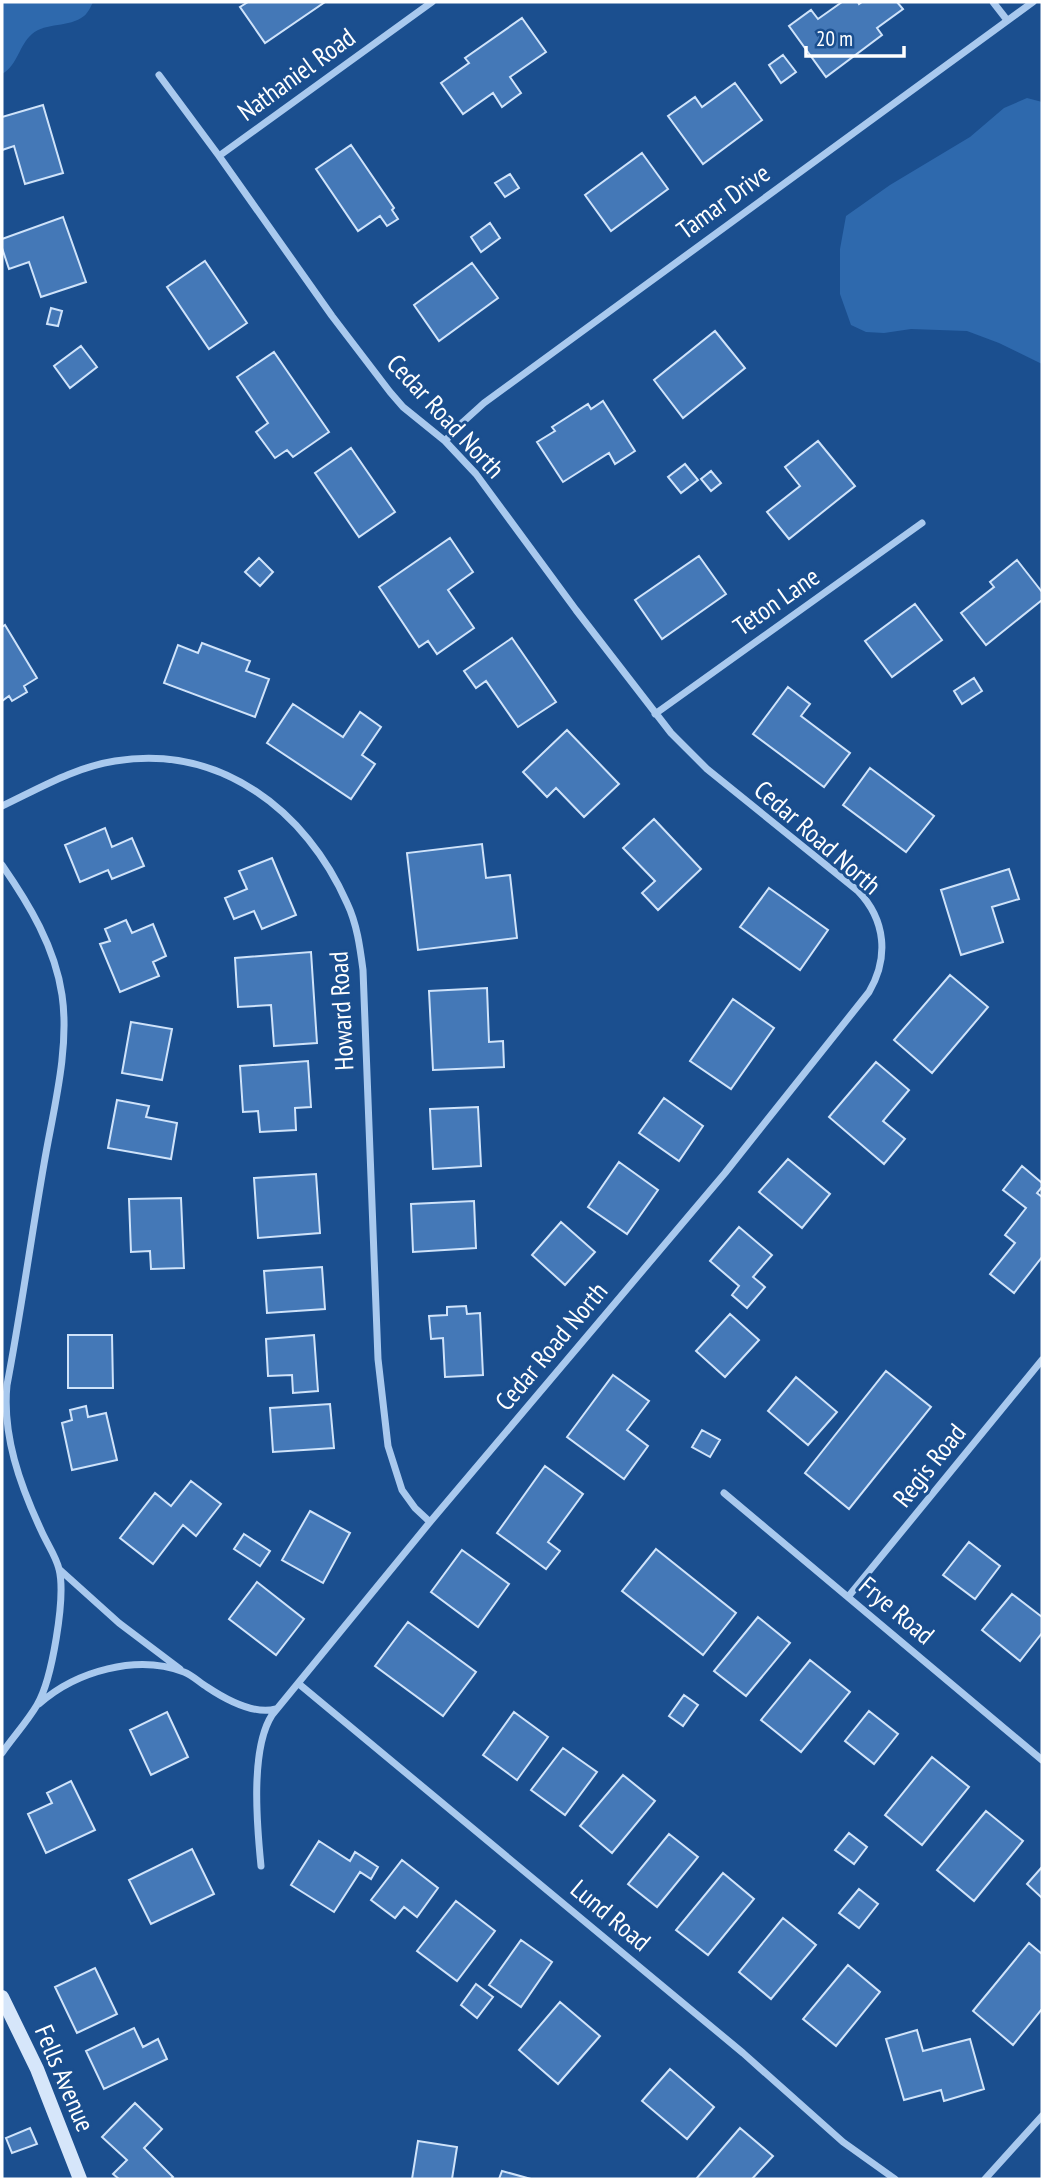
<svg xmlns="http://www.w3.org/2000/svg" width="1044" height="2181" font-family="'PT Sans Narrow',sans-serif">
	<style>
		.green { fill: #2e69ad }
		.building { fill: #4478b7; stroke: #cfe3fa; stroke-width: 2 }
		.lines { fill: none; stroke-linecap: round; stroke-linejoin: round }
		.street { stroke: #a9c9ee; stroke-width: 7 }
		.secondary { stroke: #d6e6fa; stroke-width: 14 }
		.labels { text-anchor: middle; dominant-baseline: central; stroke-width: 6; stroke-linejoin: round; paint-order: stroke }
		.street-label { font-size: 26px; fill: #fff; stroke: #1b4f8f }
	</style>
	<rect width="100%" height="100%" fill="#1b4f8f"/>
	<path class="green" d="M2 2H93C91 6 88 13 84 16 69 28 46 22 32 34 19 45 18 65 2 74Z
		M1027 98 1042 102V364L999 343 967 331 911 329 884 333 866 332 851 325 840 294V249L846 216 890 185 970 137 1004 108Z"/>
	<path class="building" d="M248 2H325L265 43 240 7Z
		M842 2H858L859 4 862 2H897L903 9 877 28 882 35 826 77 789 26 811 10 818 19Z
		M522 18 546 52 510 77 521 93 502 107 493 93 463 114 441 83 469 63 465 58Z
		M783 55 796 72 781 83 769 65Z
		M735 83 762 120 703 164 668 116 695 97 702 107Z
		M43 105 63 173 25 184 14 146 2 150V117Z
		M351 145 394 208 392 210 398 219 387 226 380 216 358 231 316 169Z
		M642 153 668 189 611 231 585 195Z
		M510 174 519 188 505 197 495 183Z
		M63 217 86 282 41 297 29 262 9 269 2 248V239Z
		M490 223 500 238 481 252 471 237Z
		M205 261 247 323 209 349 167 287Z
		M472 263 498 298 439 341 414 305Z
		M51 308 62 311 58 326 47 324Z
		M715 331 745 368 683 418 654 380Z
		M81 346 97 367 70 388 54 366Z
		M274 352 329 432 293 457 287 450 275 458 256 432 268 423 237 377Z
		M603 401 635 451 615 464 609 453 563 482 537 442 555 431 552 427 588 404 591 409Z
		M818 441 855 486 789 539 767 512 800 486 785 467Z
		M351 448 395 512 359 537 315 473Z
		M685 464 698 480 681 493 668 477Z
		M711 471 721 483 711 491 701 479Z
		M450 538 473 572 448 590 474 628 437 654 428 641 419 647 379 587Z
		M699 556 726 594 662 639 635 600Z
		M259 558 273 572 260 586 245 572Z
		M1017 560 1042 592V600L986 645 961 613 994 587 990 582Z
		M915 604 942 640 892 677 865 641Z
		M5 625 37 678 24 686 27 692 12 701 9 696 2 701V627Z
		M512 638 556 702 518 727 486 681 476 688 464 671Z
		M202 643 250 661 246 671 269 679 255 717 164 683 178 645 198 653Z
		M974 678 982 691 962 704 954 691Z
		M788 687 810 704 801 716 850 753 824 787 753 734Z
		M293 704 343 737 360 712 381 727 362 755 375 764 351 799 267 743Z
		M567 730 619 784 584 817 556 788 547 797 523 772Z
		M870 768 934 816 906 852 843 805Z
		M654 819 701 869 658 910 642 893 655 881 623 848Z
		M105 828 112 847 132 838 144 866 112 879 108 870 80 882 65 845Z
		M482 844 486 878 510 875 517 938 418 950 407 853Z
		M272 858 296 915 262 929 254 911 234 919 225 898 247 889 239 871Z
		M1009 869 1019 899 992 907 1003 942 961 955 941 890Z
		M769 888 828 930 800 970 740 927Z
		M126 920 132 933 153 924 166 956 153 962 159 976 120 992 100 944 110 941 105 929Z
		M311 952 317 1043 274 1046 271 1005 238 1007 235 958Z
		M950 975 988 1007 932 1073 894 1040Z
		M487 988 489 1042 503 1041 504 1067 433 1070 429 991Z
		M733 999 774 1028 731 1089 690 1061Z
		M131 1022 172 1029 162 1080 122 1073Z
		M308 1061 311 1107 295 1108 296 1130 260 1132 258 1111 243 1112 240 1066Z
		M876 1062 909 1090 883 1121 905 1139 884 1164 829 1117Z
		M664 1098 703 1126 679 1161 639 1133Z
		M117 1100 149 1106 146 1117 177 1123 171 1159 108 1148Z
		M478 1107 481 1166 433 1169 430 1109Z
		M788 1159 830 1194 802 1228 759 1192Z
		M619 1162 658 1190 627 1234 588 1207Z
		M1022 1166 1042 1183V1187L1037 1193 1042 1197V1257L1014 1293 990 1274 1015 1243 1005 1235 1026 1208 1003 1190Z
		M316 1174 320 1233 258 1238 254 1178Z
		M181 1198 184 1268 151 1269 150 1251 131 1252 129 1199Z
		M474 1201 476 1248 413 1252 411 1204Z
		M561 1222 595 1252 565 1285 532 1255Z
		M739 1227 772 1255 753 1277 765 1287 747 1308 732 1295 739 1286 710 1261Z
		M322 1267 325 1309 267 1313 264 1271Z
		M466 1306 467 1314 480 1313 483 1375 445 1377 443 1338 431 1339 429 1316 447 1315V1307Z
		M730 1314 759 1340 725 1377 696 1351Z
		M68 1335H112L113 1388H68Z
		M314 1335 318 1391 293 1393 292 1375 268 1376 266 1339Z
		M886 1371 931 1407 849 1509 805 1473Z
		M613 1375 649 1401 627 1430 648 1446 624 1479 567 1437Z
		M796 1377 837 1412 808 1445 768 1411Z
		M330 1404 334 1448 273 1452 270 1408Z
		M86 1406 88 1417 106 1413 117 1460 72 1470 62 1423 72 1420 70 1410Z
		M702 1430 720 1440 710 1457 692 1447Z
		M545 1466 583 1494 548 1542 560 1551 546 1569 497 1533Z
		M191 1481 221 1504 196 1536 183 1525 153 1564 120 1538 155 1493 171 1506Z
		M310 1511 350 1533 323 1583 282 1560Z
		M244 1534 270 1551 260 1566 234 1549Z
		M969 1542 1000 1566 975 1599 943 1575Z
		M656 1549 736 1613 703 1655 622 1591Z
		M462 1550 509 1584 478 1627 431 1592Z
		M257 1582 304 1619 276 1655 229 1619Z
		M1012 1594 1042 1617V1633L1020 1661 982 1630Z
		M758 1617 790 1643 746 1696 714 1671Z
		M408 1622 476 1672 443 1716 375 1666Z
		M810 1660 850 1692 801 1752 761 1720Z
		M684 1695 698 1705 683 1726 669 1716Z
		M869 1711 898 1734 874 1764 845 1741Z
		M167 1712 188 1757 151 1775 130 1730Z
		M514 1712 548 1737 517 1780 483 1755Z
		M563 1748 597 1772 565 1815 531 1790Z
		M932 1757 969 1787 922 1845 885 1815Z
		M623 1775 655 1801 612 1853 580 1826Z
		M71 1781 95 1830 46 1853 28 1814 52 1803 47 1793Z
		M986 1811 1023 1841 974 1901 937 1870Z
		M849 1833 867 1847 854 1864 835 1850Z
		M669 1834 698 1857 657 1907 628 1884Z
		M319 1841 350 1861 355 1852 378 1867 371 1879 360 1872 334 1912 291 1885Z
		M192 1849 214 1894 151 1924 129 1880Z
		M402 1860 438 1888 417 1917 404 1907 395 1918 371 1900Z
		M1042 1867V1898L1027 1884Z
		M723 1873 754 1899 708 1955 676 1930Z
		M859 1889 878 1904 859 1928 839 1913Z
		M456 1901 495 1931 457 1981 417 1951Z
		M783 1918 816 1945 771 1999 739 1972Z
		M521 1940 552 1962 521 2007 489 1985Z
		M1029 1943 1042 1954V2009L1013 2045 973 2011Z
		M848 1965 880 1992 836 2046 803 2019Z
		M95 1968 117 2014 77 2033 55 1987Z
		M476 1984 493 1997 477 2018 461 2005Z
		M560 2002 600 2036 558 2084 519 2050Z
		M134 2028 143 2047 158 2039 167 2059 104 2089 86 2051Z
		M917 2030 923 2051 970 2039 984 2089 944 2101 941 2090 904 2100 886 2039Z
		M670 2069 714 2107 687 2139 642 2101Z
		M135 2103 162 2129 144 2148 173 2177 171 2179H119L113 2174 127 2160 102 2137Z
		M30 2128 37 2144 12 2153 6 2138Z
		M740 2128 773 2156 752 2179H696Z
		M418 2141 457 2147 452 2179H412Z
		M502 2171 531 2179H499Z"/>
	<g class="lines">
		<path class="street" d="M993 2 1007 20
			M159 75 219 156 332 316 390 392 403 407 445 441 476 474 576 610 671 733 707 769 858 891C886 920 889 958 869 992L725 1173 430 1522 272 1715C250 1749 257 1826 261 1866
			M219 156 432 2
			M445 441 463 422 484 403 1033 2
			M655 714 922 523
			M2 806C38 789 75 767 115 761 220 744 306 810 347 903 357 924 360 947 363 970L378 1359 388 1446 402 1490 415 1508 430 1522
			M2 865C29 904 55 947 62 995 70 1049 53 1111 44 1164 31 1238 21 1312 7 1385 2 1435 20 1485 41 1530 46 1542 56 1556 59 1569 66 1597 52 1680 37 1705 27 1722 13 1737 2 1753
			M724 1493 1042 1760
			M59 1569 119 1623 180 1669
			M848 1597 1042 1360
			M299 1684 743 2053 843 2142 895 2179
			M39 1704C76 1671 137 1654 184 1672 192 1675 199 1682 207 1687 225 1699 253 1715 276 1709
			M985 2179 1042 2116"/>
		<path class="secondary" d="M2 1997 37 2069 80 2179"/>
	</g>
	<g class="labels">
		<g class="street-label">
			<text transform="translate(296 74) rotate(-36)">Nathaniel Road</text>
			<text transform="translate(723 201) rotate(-36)">Tamar Drive</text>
			<text transform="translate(446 416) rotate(47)">Cedar Road North</text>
			<text transform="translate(776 601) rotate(-35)">Teton Lane</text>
			<text transform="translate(818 837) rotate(41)">Cedar Road North</text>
			<text transform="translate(341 1011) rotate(-93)">Howard Road</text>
			<text transform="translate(551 1346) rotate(-50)">Cedar Road North</text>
			<text transform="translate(929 1465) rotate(-51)">Regis Road</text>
			<text transform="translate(897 1610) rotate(40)">Frye Road</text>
			<text transform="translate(611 1915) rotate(40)">Lund Road</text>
			<text transform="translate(65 2078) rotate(67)">Fells Avenue</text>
		</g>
	</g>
	<rect width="1044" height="2181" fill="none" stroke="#ffffff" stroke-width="7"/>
	<path d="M806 46v10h98v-10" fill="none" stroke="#ffffff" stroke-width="3.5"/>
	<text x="816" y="46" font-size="21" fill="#ffffff" stroke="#1b4f8f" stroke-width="5" paint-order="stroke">20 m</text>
</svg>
